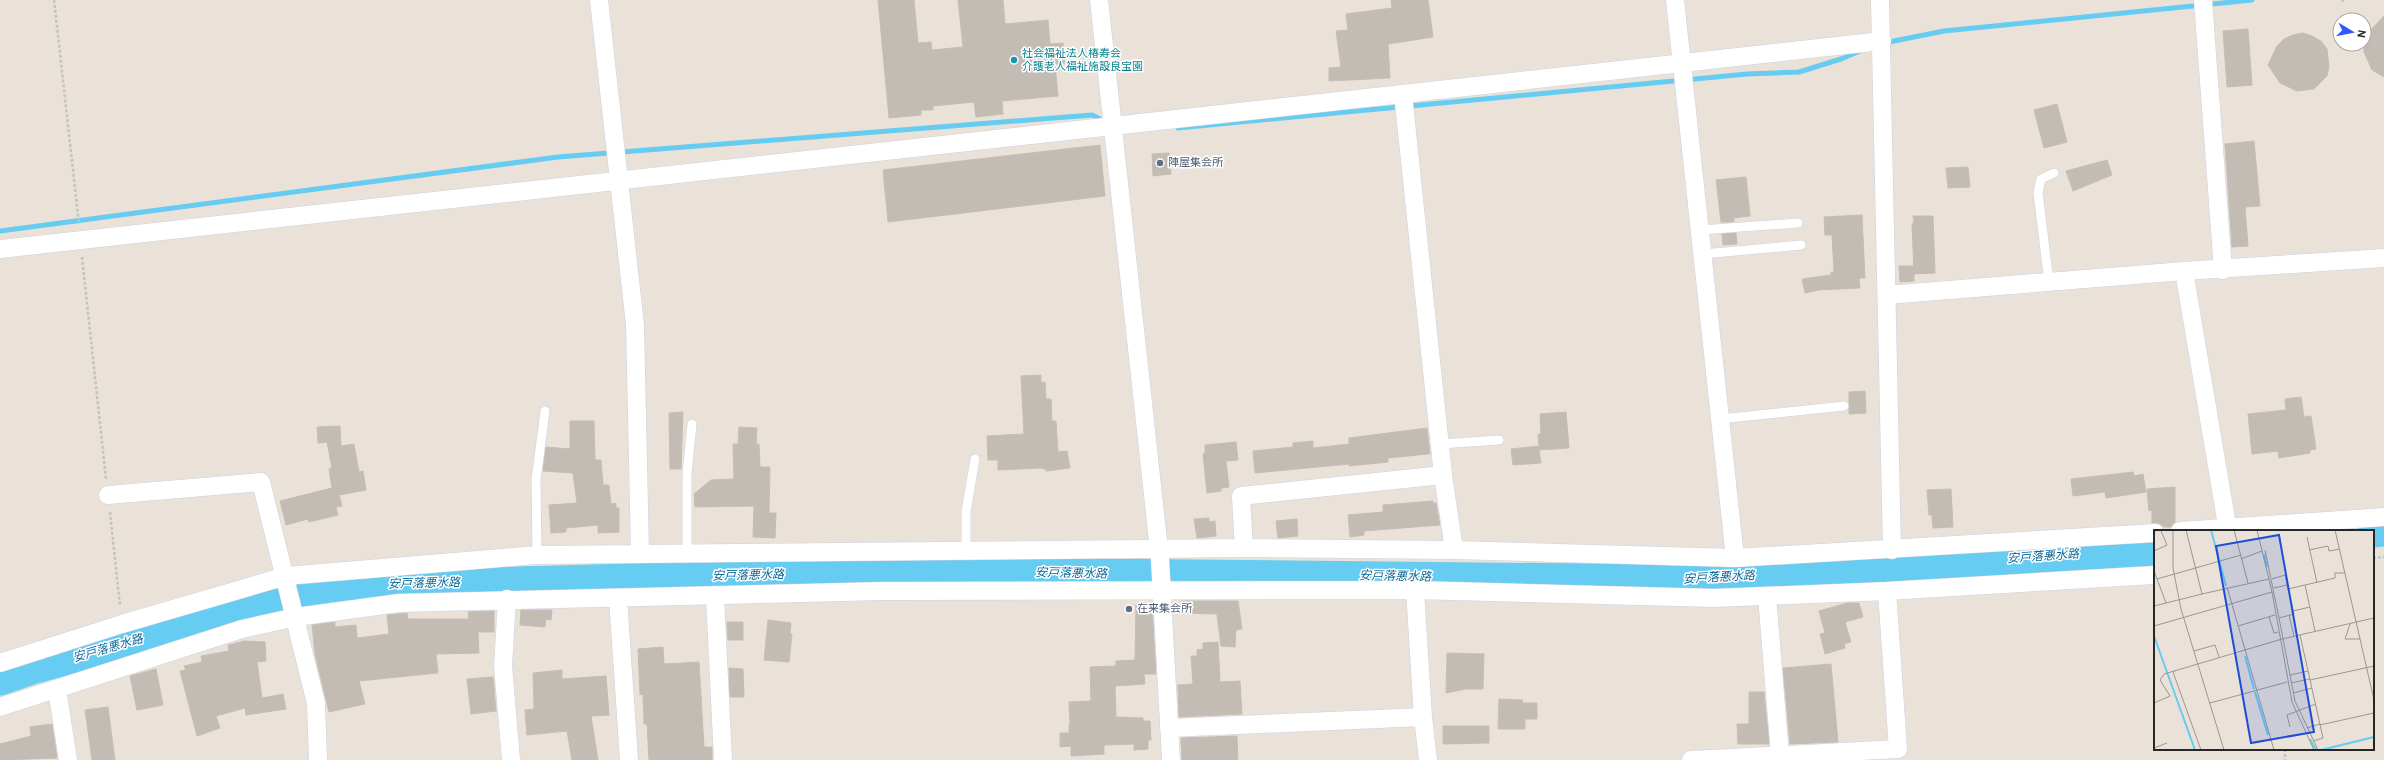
<svg xmlns="http://www.w3.org/2000/svg" width="2384" height="760" font-family="Overpass,'Noto Sans JP',sans-serif">
	<style>
		.lines { fill: none; stroke-linecap: round; stroke-linejoin: round }
		.stream { stroke: #66ccf1; stroke-width: 5 }
		.river { stroke: #66ccf1; stroke-width: 31 }
		.building { fill: #c2bcb5; stroke: #c5beb2 }
		.lane-casing { stroke: #cdd1e1; stroke-width: 10 }
		.street-casing { stroke: #cdd1e1; stroke-width: 19 }
		.path { stroke: #c3c3c3; stroke-width: 2.5; stroke-dasharray: 3 2; stroke-linecap: butt }
		.lane { stroke: #fff; stroke-width: 9 }
		.street { stroke: #fff; stroke-width: 18 }
		.culture-dot { fill: #0f9aa8; stroke: #fff; stroke-width: 1.5 }
		.service-dot { fill: #5c6f8a; stroke: #fff; stroke-width: 1.5 }
		.labels { text-anchor: middle; dominant-baseline: central; stroke-width: 3; stroke-linejoin: round; paint-order: stroke }
		.culture-label { font-size: 11px; fill: #0d838f; stroke: #fff; text-anchor: start }
		.service-label { font-size: 11px; fill: #4e5e75; stroke: #fff; text-anchor: start }
		.water-label { font-size: 12px; font-style: italic; fill: #0a6798; stroke: #fff }
		.inset-river { fill: none; stroke: #66ccf1; stroke-width: 2 }
		.inset-road { fill: none; stroke: #9c9791; stroke-width: 1 }
		.view { fill: #1d4ed8; fill-opacity: 0.15; stroke: #1d4ed8; stroke-width: 2 }
		.inset-edge { fill: none; stroke: #272727; stroke-width: 2 }
	</style>
	<rect width="100%" height="100%" fill="#eae2d8"/>
	<g class="lines">
		<path class="stream" d="M1884 43 1944 31 2252 0
			M1178 128 1747 74 1799 72 1841 59 1860 51
			M0 231 558 157 1092 115 1104 121"/>
		<path class="river" d="M2373 532 2384 531
			M0 680 32 669 329 587 887 572 1687 580 2155 550"/>
	</g>
	<path class="building" d="M878 0H914L918 43 931 42 932 50 963 47 958 0H1003L1005 24 1048 20 1050 44 1063 43 1065 63 1055 64 1058 96 1002 101 1003 114 976 117 974 102 933 106V110H921V115L889 118Z
		M1391 0H1428L1433 37 1388 44 1390 78 1329 81V68L1341 67 1336 31 1348 30 1346 14 1392 8Z
		M2384 16V77L2372 70 2364 52V42L2368 33Z
		M2248 29 2252 85 2227 87 2223 31Z
		M2303 33 2312 36 2321 41 2327 49 2329 67 2327 76 2314 89 2297 91 2280 83 2268 65 2277 46 2284 39 2293 35Z
		M2057 104 2067 142 2044 148 2034 110Z
		M2254 141 2260 206 2245 207 2248 246 2232 247 2225 144Z
		M1100 145 1105 196 888 222 883 170Z
		M1169 153 1171 174 1153 176 1152 154Z
		M2107 160 2112 175 2073 191 2066 171Z
		M1968 167 1970 187 1948 188 1946 168Z
		M1746 177 1750 216 1734 218V222H1721L1716 180Z
		M1862 215 1865 278H1859L1860 288 1819 290 1805 293 1802 279 1831 275V272H1834L1832 235H1825L1824 217Z
		M1913 216H1933L1935 273 1914 274 1912 224 1914 223Z
		M1736 233 1737 244 1723 245 1722 234Z
		M1899 266H1914V281L1900 282Z
		M1041 375V383L1045 382 1046 399H1051L1052 421H1056L1058 452 1067 451 1070 468 1046 471V469L1040 468 998 470V460H988L987 436 1024 434 1021 376Z
		M1865 391 1866 413 1849 414V392Z
		M2301 397 2304 417 2311 416 2316 449 2310 450V453L2279 458 2278 451 2252 454 2248 414 2286 410 2285 399Z
		M683 412 681 469H670L669 413Z
		M1566 412 1569 448 1539 450 1541 463 1513 465 1511 449 1539 446 1538 434H1541L1540 414Z
		M570 421H594L595 460H601L603 485H609L611 504 616 503V508H619V532L598 533V525L566 528V532L551 533 549 505 577 503 573 473 543 471 546 447 570 449Z
		M340 426 341 446 354 444 359 472 363 471 366 490 339 495 342 506 336 507 338 515 309 522 308 519 286 525 280 501 332 488 329 469 332 468 327 442 318 443 317 427Z
		M739 427 757 428 756 444H759L760 467H770L769 513H776L775 538 753 537 754 506 695 507 694 494 711 480 734 479 733 444H738Z
		M1427 428 1430 454H1428L1388 458V462L1349 466V464L1255 473 1253 451 1293 447V443L1313 441V448L1349 444V438Z
		M1236 442 1238 460 1226 461 1229 487 1221 488V491L1207 493 1203 454 1205 453V445Z
		M2133 472 2134 476 2143 474 2146 492 2106 498 2105 492 2073 496 2071 479Z
		M2175 487V522L2171 527H2164L2159 523H2152V510L2149 511 2147 489Z
		M1951 489 1953 527 1933 528 1932 515H1929L1927 490Z
		M1433 501V503H1436L1440 525 1364 531V535L1350 537 1348 515 1383 512V505Z
		M1209 518V522L1215 521 1216 536 1197 538 1194 519Z
		M1297 519 1298 536 1278 538 1276 521Z
		M1181 601H1238L1242 629 1236 630 1235 647 1221 646 1217 614 1180 613Z
		M1847 603H1859L1863 617 1845 622 1851 642 1844 644 1845 648 1825 654 1820 634 1825 633 1819 611Z
		M1136 604 1152 605 1156 674H1144L1145 684 1115 686 1116 717 1143 718V721H1150L1151 740H1148V749L1134 750V744L1104 745V754L1071 756V746L1060 747V733H1069V725H1070L1069 702 1091 701 1090 667 1116 666V661L1135 660Z
		M521 610H552L551 620 546 619 545 627 520 625Z
		M494 611V632H478L479 653 436 654 438 673 359 681 365 704 329 712 315 654 312 625 335 622V627L356 625 357 638 389 634 387 615 407 613 408 619H469L468 612Z
		M768 620 791 623 790 634H792L789 662 764 660Z
		M727 622H743V640H728Z
		M245 641 265 642 266 661 257 662 262 698 283 694 286 709 246 715 245 708 216 716 220 728 197 736 180 671 186 670 184 666 202 662 201 656 229 651 228 645Z
		M1218 642 1220 682 1240 681 1242 714 1179 717 1178 685 1193 684 1191 656H1197V650L1203 649V643Z
		M663 647 664 664 699 662 704 747H712V760H649L647 724H644L643 694 640 695 638 649Z
		M1447 653 1484 654 1483 689H1466L1446 693Z
		M1831 664 1838 742 1790 744 1783 668Z
		M729 668 743 669 744 697H730Z
		M156 669 163 705 137 710 130 676Z
		M562 670V679L606 676 609 715 591 716 598 760H572L567 731 527 735 525 710 534 709 533 673Z
		M493 677 496 711 471 714 467 679Z
		M1749 692H1764L1769 744H1738L1737 724H1749Z
		M1499 699 1523 700 1522 703H1537V719H1525V729H1498Z
		M108 707 115 760H92L85 710Z
		M52 724 57 758 0 760V744L31 736 30 727Z
		M1443 726H1489V743L1443 744Z
		M1237 736 1238 760H1182L1181 738Z"/>
	<g class="lines">
		<g class="lane-casing">
			<path id="lane" d="M1700 230 1798 223
				M1703 254 1801 245
				M2049 282 2038 193 2041 179 2054 173
				M1720 419 1844 406
				M1440 444 1499 440
				M966 551V512L975 459
				M687 553V474L692 424
				M537 555 536 480 545 411"/>
		</g>
		<g class="street-casing">
			<path id="street" d="M599 0 635 325 640 553
				M1099 0 1160 559 1171 760
				M1675 0 1735 558
				M1880 0 1892 550
				M2203 0 2223 270
				M1403 94 1443 475 1454 550
				M0 249 1882 41
				M2184 271 2228 531
				M1887 295 2184 271 2384 258
				M108 495 261 482 316 703 318 760
				M2180 531 2384 517
				M1244 548 1241 496 1443 475
				M1415 590 1715 598 1887 591 2155 575
				M1767 596 1780 755
				M715 597 723 760
				M618 598 629 760
				M507 599 503 666 511 760
				M0 663 122 624 286 576 537 555 1244 548 1454 550 1735 558 2155 533
				M57 689 68 760
				M0 707 242 629 296 617 399 603 884 591 1415 590 1423 717 1428 760
				M1169 728 1423 717
				M1731 758 1898 749 1887 591
				M1691 760 1731 758V760"/>
		</g>
		<path class="path" d="M54 0 79 224
			M2342 2 2343 0
			M82 257 106 479
			M110 512 120 606
			M2373 558 2384 557
			M2285 749V760"/>
		<use href="#lane" class="lane"/>
		<use href="#street" class="street"/>
	</g>
	<circle class="culture-dot" cx="1014" cy="60" r="4"/>
	<g class="service-dot">
		<circle cx="1160" cy="163" r="4"/>
		<circle cx="1129" cy="609" r="4"/>
	</g>
	<g class="labels">
		<g class="culture-label">
			<text x="1022" y="54">社会福祉法人椿寿会<tspan x="1022" dy="13">介護老人福祉施設良宝園</tspan></text>
		</g>
		<g class="service-label">
			<text x="1168" y="163">陣屋集会所</text>
			<text x="1137" y="609">在来集会所</text>
		</g>
		<g class="water-label">
			<text transform="translate(2043 557) rotate(-4)">安戸落悪水路</text>
			<text transform="translate(1071 574) rotate(1)">安戸落悪水路</text>
			<text transform="translate(748 576) rotate(-1)">安戸落悪水路</text>
			<text transform="translate(1395 577) rotate(1)">安戸落悪水路</text>
			<text transform="translate(1719 578) rotate(-3)">安戸落悪水路</text>
			<text transform="translate(424 584) rotate(-1)">安戸落悪水路</text>
			<text transform="translate(108 649) rotate(-16)">安戸落悪水路</text>
		</g>
	</g>
	<g transform="translate(2154 530)">
		<rect width="220" height="220" fill="#eae2d8"/>
		<path class="inset-river" d="M57 0 72 56M110 24 113 37M0 106 41 220M91 126 100 159M101 162 114 205M156 209 162 220M167 220 220 207"/>
		<path class="inset-road" d="M19 0V38L27 79 70 220M80 0 94 53M103 0 118 62 138 172 160 220M181 0 220 170M0 1 12 0M153 7 163 53M111 20 125 88M155 20 174 16 175 21 186 19M0 21 13 15 7 1M87 29 108 21M0 41 12 73M3 49 87 25M118 49 131 45 134 59M151 55 161 101M73 57 120 220M120 58 133 55M48 64 115 49M0 76 48 64 32 0M139 81 156 77M135 85 140 106M115 87 120 103 124 102M196 94 191 109H206M0 96 118 62M84 96 121 85M146 105 169 208 159 211M40 121 61 115 65 127M21 141 19 142 47 220M136 145 154 141M156 150 220 136M137 153 156 149M139 163 158 158M0 173 16 166 6 150 10 144 128 109 220 88M56 173 133 152M166 195 220 183M136 197 133 185 162 174M153 198 166 194M0 218 13 213M164 220 141 171 125 88 140 84 134 59 181 48V43H191"/>
		<path class="view" d="M125 5 160 202 97 213 62 16Z"/>
		<rect width="220" height="220" class="inset-edge"/>
	</g>
	<g transform="translate(2352 32) rotate(100)"><circle r="19" fill="#ffffff" stroke="#a9a9a9"/>
	<path d="M0-3L7 15L0 10L-7 15Z" fill="#3157fe"/>
	<text y="-6" font-size="11" font-weight="bold" text-anchor="middle" fill="#272727">N</text>
	</g>
</svg>
